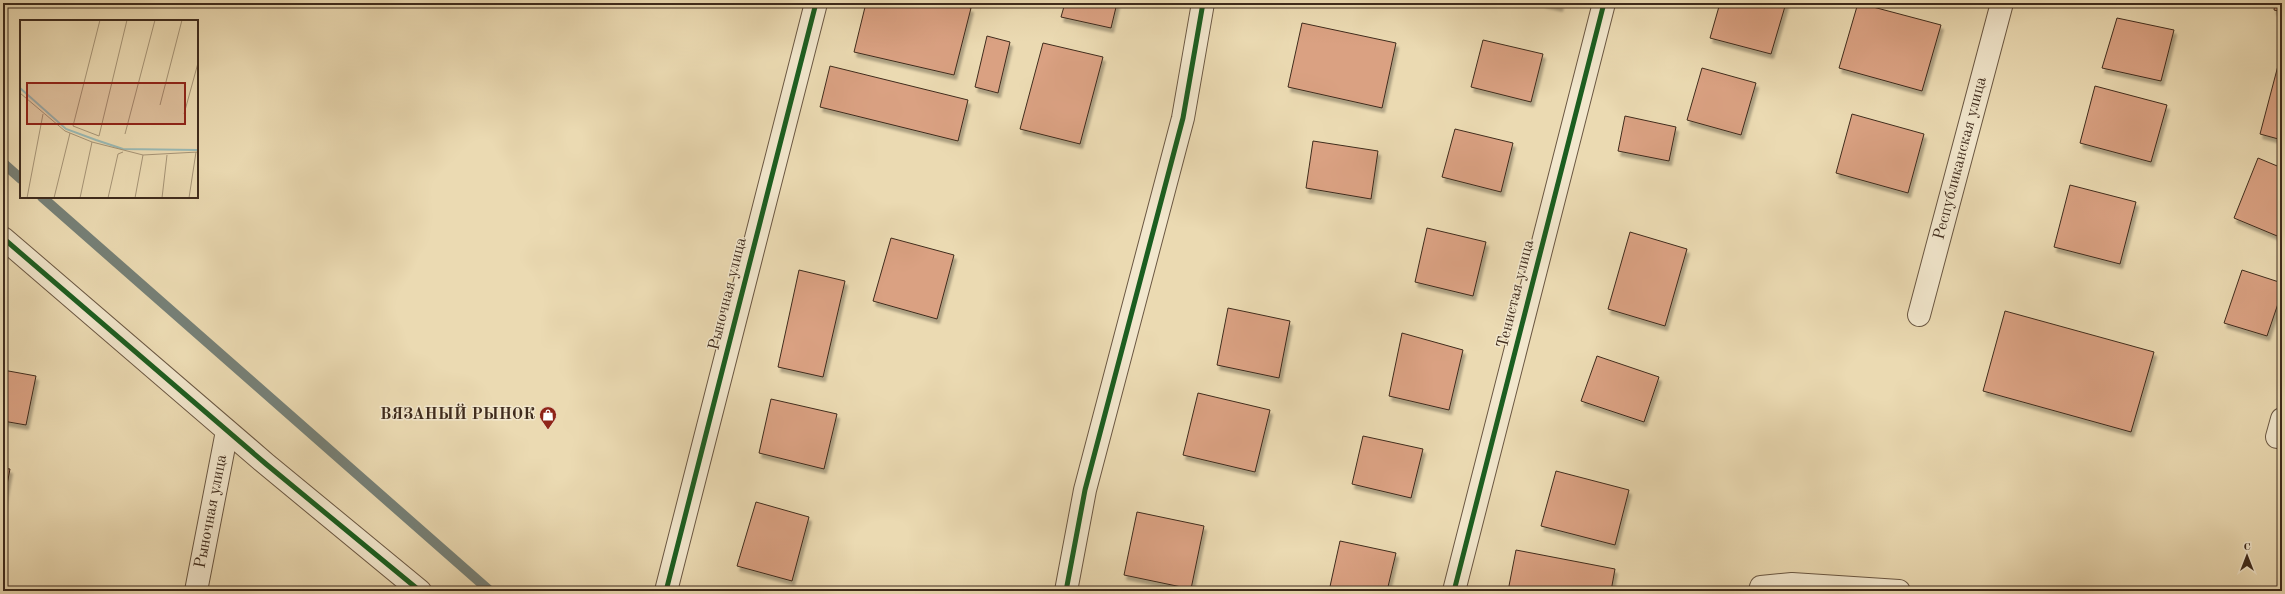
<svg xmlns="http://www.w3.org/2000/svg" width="2285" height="594" font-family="'Old Standard TT',serif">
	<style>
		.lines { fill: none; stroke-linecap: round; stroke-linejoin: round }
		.stream { stroke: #768077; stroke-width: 10 }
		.building { fill: #daa182; stroke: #3f2b1c; filter: url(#shadow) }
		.minor-casing { stroke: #6a5742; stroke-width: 24 }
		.minor { stroke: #f2e7cd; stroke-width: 22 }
		.cycleway-casing { stroke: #f2e7cd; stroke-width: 8 }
		.cycleway { stroke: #1b5e20; stroke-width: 5 }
		.labels { text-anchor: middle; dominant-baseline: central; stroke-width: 3; stroke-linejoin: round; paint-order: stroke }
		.street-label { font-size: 16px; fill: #3f2b1c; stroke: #f2e7cd }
		.poi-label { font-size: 16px; font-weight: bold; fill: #3f2b1c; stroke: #f2e7cd; text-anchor: end }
		.inset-river { fill: none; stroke: #9ab9b4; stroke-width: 2 }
		.inset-road { fill: none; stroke: #a69476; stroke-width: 1 }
		.view { fill: #8f2418; fill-opacity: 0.15; stroke: #8f2418; stroke-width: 2 }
		.inset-edge { fill: none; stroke: #3f2b1c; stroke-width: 2 }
	</style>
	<defs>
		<filter id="shadow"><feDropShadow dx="2.5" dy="4.5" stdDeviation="1" flood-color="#0004"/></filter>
	</defs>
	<rect width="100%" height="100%" fill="#ebdab2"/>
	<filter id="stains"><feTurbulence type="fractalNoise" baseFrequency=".005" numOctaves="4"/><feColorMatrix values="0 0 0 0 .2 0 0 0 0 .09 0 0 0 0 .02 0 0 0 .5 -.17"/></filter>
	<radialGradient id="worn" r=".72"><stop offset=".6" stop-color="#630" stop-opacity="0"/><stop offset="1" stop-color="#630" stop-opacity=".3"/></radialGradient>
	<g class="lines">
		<path class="stream" d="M3 163 21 179
			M42 197 490 591"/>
	</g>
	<path class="building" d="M866 3H950L971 8 954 75 854 52Z
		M1065 3H1117L1111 28 1061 17Z
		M1543 3H1561L1560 7Z
		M1720 3H1786L1771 54 1710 38Z
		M1858 3 1941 25 1922 91 1839 68Z
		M2275 3H2282V12L2274 10Z
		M2117 18 2174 30 2161 81 2102 68Z
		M1302 23 1396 43 1382 108 1288 87Z
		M987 36 1010 42 998 93 975 87Z
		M1483 40 1543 54 1531 102 1471 87Z
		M1043 43 1103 57 1080 144 1020 129Z
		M2280 58 2282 59V140L2260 134Z
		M830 66 968 100 958 141 820 107Z
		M1702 68 1756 83 1741 135 1687 120Z
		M2095 86 2167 105 2151 162 2080 143Z
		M1852 114 1924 134 1908 193 1836 173Z
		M1625 116 1676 127 1669 161 1618 151Z
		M1455 129 1513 143 1501 192 1442 177Z
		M1313 141 1378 151 1371 199 1306 188Z
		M2258 158 2282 168V238L2234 218Z
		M2070 185 2136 202 2120 264 2054 247Z
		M1427 228 1486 242 1473 296 1415 282Z
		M1630 232 1687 249 1665 326 1608 309Z
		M891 238 954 255 937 319 873 301Z
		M799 270 845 281 823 377 778 367Z
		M2242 270 2282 283V292L2267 336 2224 323Z
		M1228 308 1290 321 1279 378 1217 365Z
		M2005 311 2154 352 2131 432 1983 391Z
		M1402 333 1463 350 1449 410 1389 396Z
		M1597 356 1659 377 1644 422 1581 401Z
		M3 370 36 376 26 425 3 421Z
		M1198 393 1270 410 1255 472 1183 455Z
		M771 399 837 414 824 469 759 453Z
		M1363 436 1423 449 1411 498 1352 484Z
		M3 468 10 469 3 506Z
		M1556 471 1629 490 1615 545 1541 526Z
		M756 502 809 517 792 581 737 566Z
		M1137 512 1204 526 1191 589 1124 575Z
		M1340 541 1396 553 1387 591H1329Z
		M1516 550 1615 569 1611 591H1508Z"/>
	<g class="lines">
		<g class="minor-casing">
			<g id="minor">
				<path d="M3 238 266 464 420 591"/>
				<path id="s1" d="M1919 315 2002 3"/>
				<path d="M2277 437 2282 419"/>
				<path id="s2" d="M196 591 227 431"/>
				<path d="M666 591 816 3"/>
				<path d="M1066 591 1085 490 1183 118 1203 3"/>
				<path d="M1454 591 1604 3"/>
				<path d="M1760 591 1761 587 1792 584 1899 591"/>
			</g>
		</g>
		<use href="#minor" class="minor"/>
		<g class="cycleway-casing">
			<path id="cycleway" d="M3 238 266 464 420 591
				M666 591 816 3
				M1066 591 1085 490 1183 118 1203 3
				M1454 591 1604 3"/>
		</g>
		<use href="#cycleway" class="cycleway"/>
	</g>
	<defs>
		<g id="shop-pin" transform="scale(0.9)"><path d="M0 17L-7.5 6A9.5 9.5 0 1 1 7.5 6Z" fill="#8f2418" stroke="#f2e7cd"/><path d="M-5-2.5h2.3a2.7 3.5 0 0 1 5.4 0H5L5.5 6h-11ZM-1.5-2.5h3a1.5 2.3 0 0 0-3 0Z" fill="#fff"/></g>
	</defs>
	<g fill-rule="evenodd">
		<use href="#shop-pin" x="548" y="415"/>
	</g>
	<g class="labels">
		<g class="street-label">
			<text stroke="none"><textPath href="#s1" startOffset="162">Республиканская улица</textPath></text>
			<text transform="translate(728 294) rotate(-76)">Рыночная улица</text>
			<text transform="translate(1516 294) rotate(-76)">Тенистая улица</text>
			<text stroke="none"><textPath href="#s2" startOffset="81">Рыночная улица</textPath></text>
		</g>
		<g class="poi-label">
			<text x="535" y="415">ВЯЗАНЫЙ РЫНОК</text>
		</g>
	</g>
	<g transform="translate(20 20)">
		<rect width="178" height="178" fill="#ebdab2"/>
		<path class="inset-river" d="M0 68 46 109 76 120 103 129 178 130"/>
		<path class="inset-road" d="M80 0 53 106 79 116 107 0M0 73 45 111 72 122 123 135 178 132M140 85 162 0M164 94 178 43M105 114 135 0M7 178 23 94M34 178 50 113M60 178 72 122M88 178 98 134 103 132M115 178 123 135M142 178 147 135M169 178 176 132"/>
		<path class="view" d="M7 63H165V104H7Z"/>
		<rect width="178" height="178" class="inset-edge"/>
	</g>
	<rect width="2285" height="594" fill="none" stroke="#ebdab2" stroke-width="16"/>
	<rect x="4" y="4" width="2277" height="586" fill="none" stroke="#3f2b1c" stroke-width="2"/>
	<rect x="8" y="8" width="2269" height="578" fill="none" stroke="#3f2b1c"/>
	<g transform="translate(2247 556)" stroke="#f2e7cd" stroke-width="3" paint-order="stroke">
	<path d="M0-3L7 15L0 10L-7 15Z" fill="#3f2b1c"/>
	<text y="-6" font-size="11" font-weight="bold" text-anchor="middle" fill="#3f2b1c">С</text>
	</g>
	<rect width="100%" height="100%" filter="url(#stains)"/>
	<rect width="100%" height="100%" fill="url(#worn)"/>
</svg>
